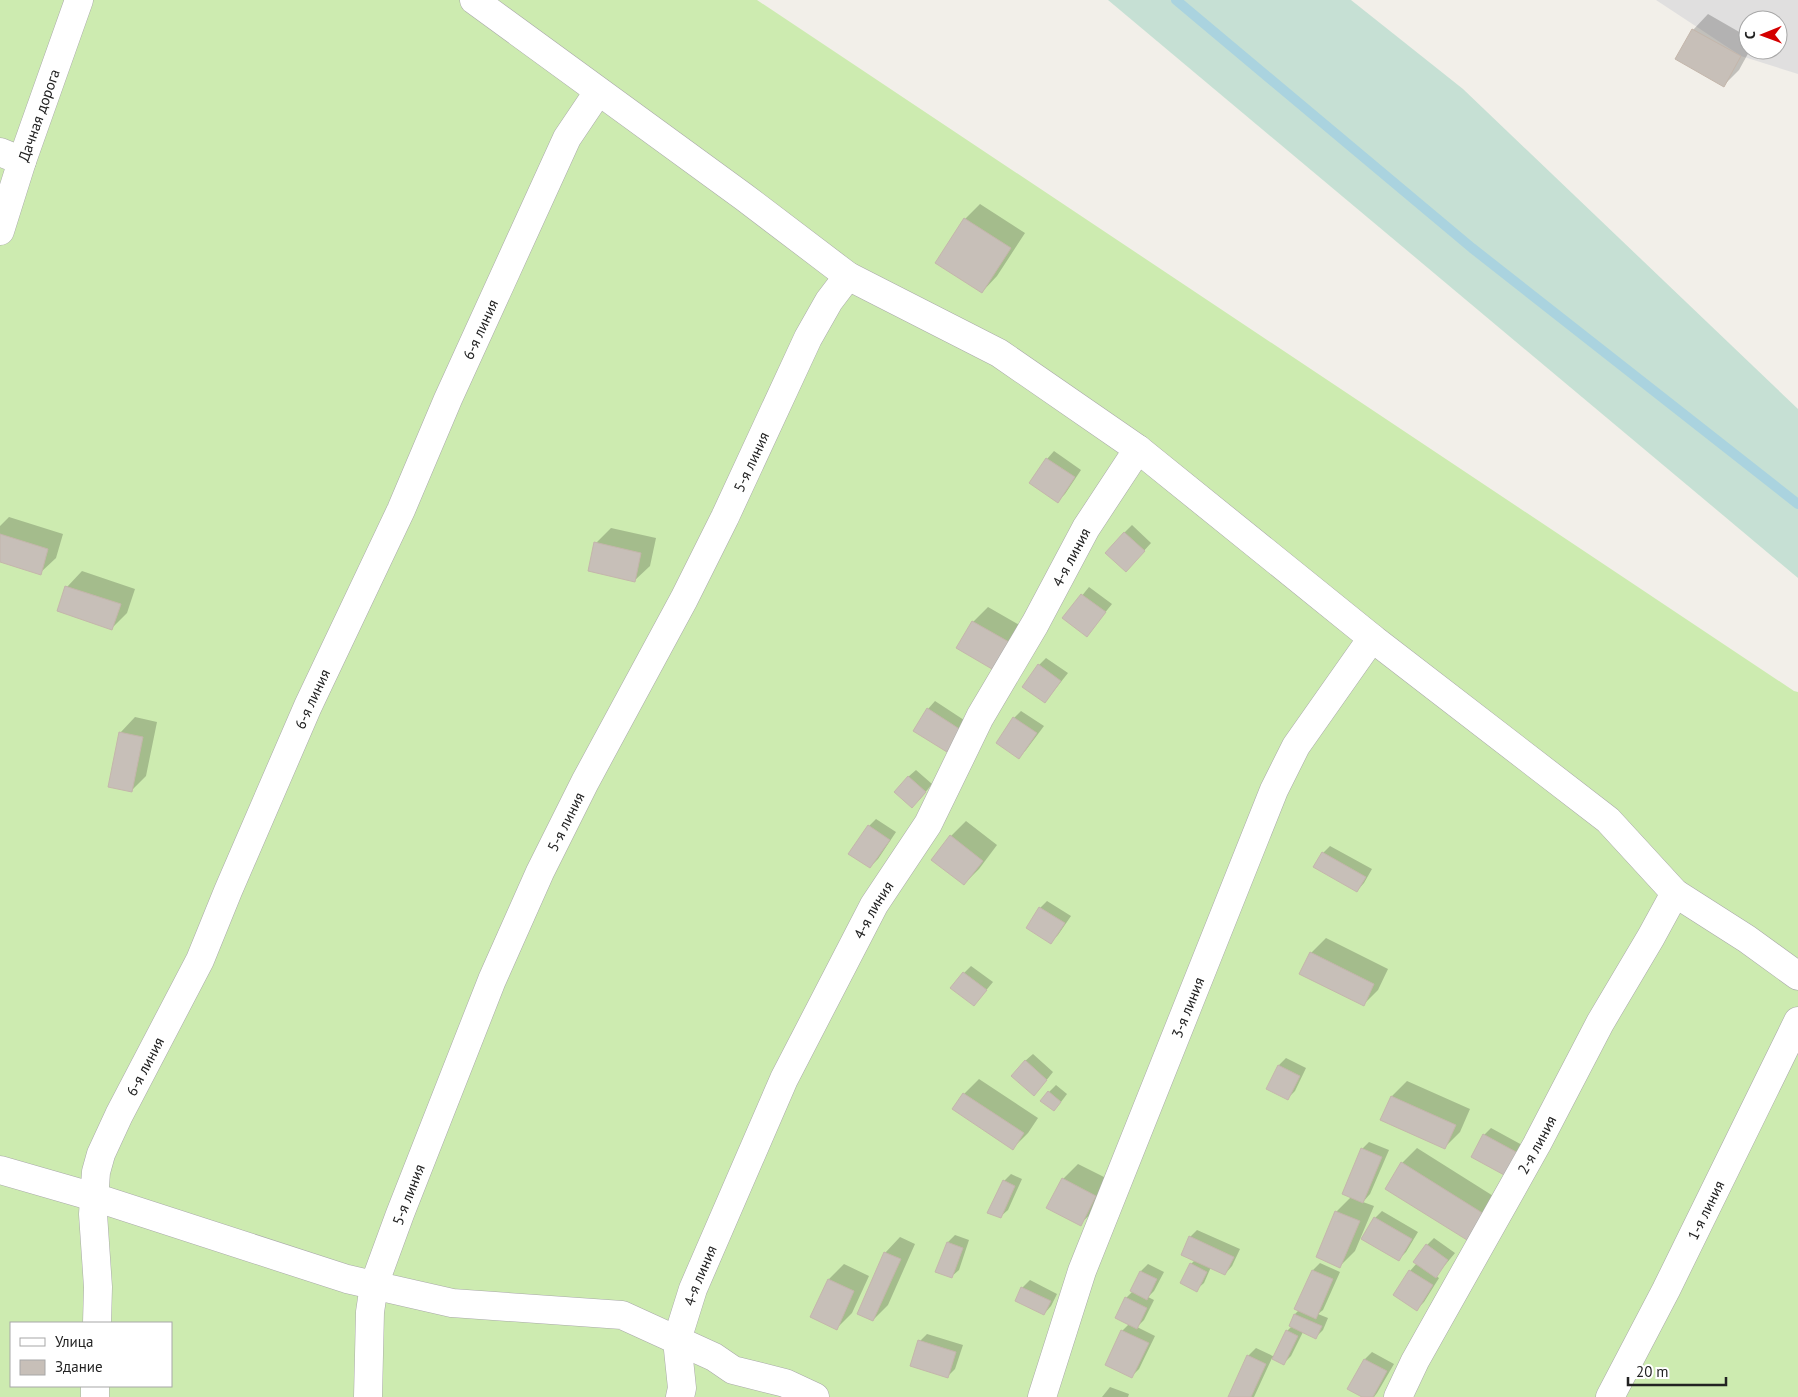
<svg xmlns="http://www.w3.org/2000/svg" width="1798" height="1397" font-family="'PT Sans',sans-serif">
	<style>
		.residential { fill: #e0dfdf; fill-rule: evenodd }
		.grass { fill: #cdebb0; fill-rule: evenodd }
		.wetland { fill: #c6e0d4 }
		.shadow { fill: #0003 }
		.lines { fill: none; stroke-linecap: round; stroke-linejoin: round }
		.stream { stroke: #aad3df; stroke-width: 10 }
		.building { fill: #c7bfb8; stroke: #c4b6ab }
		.street-casing { stroke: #a9a9a9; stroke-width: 29 }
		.street { stroke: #fff; stroke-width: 28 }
		.labels { text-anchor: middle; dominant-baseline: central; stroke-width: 4.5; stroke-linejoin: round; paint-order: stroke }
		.street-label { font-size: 15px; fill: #222; stroke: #fff }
	</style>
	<rect width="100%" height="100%" fill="#f2efe9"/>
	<path class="residential" d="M1656 0H1798V74L1741 56ZM1748 20H1778V50H1748Z"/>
	<path class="grass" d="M0 0H757L1794 691 1798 692V1397H0ZM11 1323H171V1386H11Z"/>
	<path class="wetland" d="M1108 0H1351L1463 89 1798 409V578Z"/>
	<path class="shadow" d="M1708 14 1748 37V50H1750L1739 70 1724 85 1693 30Z
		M980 204 1025 233 997 276 982 292 937 262 965 219Z
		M1054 451 1081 470 1065 494 1058 501 1047 459Z
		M9 517 63 534 56 558 40 573 0 560V526Z
		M1132 525 1151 543 1133 563 1124 533Z
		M611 528 656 538 650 566 634 581 596 543Z
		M82 571 135 589 127 613 112 628 67 587Z
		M1089 587 1112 604 1087 635 1064 618Z
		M988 607 1023 627 1007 653 992 668 958 647 973 622Z
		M1046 658 1068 673 1045 702 1039 665Z
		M935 701 967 722 954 744 947 751 914 730 928 709Z
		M1021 711 1044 726 1026 750 1019 758 1014 718Z
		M135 717 157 722 146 776 131 791 120 733Z
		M916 770 932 784 920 799 908 777Z
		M876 819 896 832 878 859 870 867 869 826Z
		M966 821 997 845 979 869 964 884 951 836Z
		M1330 846 1372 869 1364 883 1357 891 1323 853Z
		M1047 901 1071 916 1058 935 1051 942 1040 908Z
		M1326 938 1388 969 1378 990 1363 1005 1311 953Z
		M971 966 993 982 974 1005 964 973Z
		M1033 1054 1053 1072 1041 1087 1025 1061Z
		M1286 1058 1306 1068 1295 1091 1288 1098 1268 1088 1279 1065Z
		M979 1079 1038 1118 1028 1133 1013 1148 964 1094Z
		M1407 1081 1470 1109 1460 1132 1445 1147 1382 1119 1392 1096Z
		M1056 1085 1067 1094 1061 1102 1049 1092Z
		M1491 1128 1524 1146 1513 1167 1484 1135Z
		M1369 1142 1389 1150 1370 1194 1363 1202 1374 1206 1355 1251 1340 1266 1336 1212 1351 1197 1362 1149Z
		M1417 1148 1498 1199 1482 1224 1402 1163Z
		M1078 1164 1110 1180 1096 1209 1080 1224 1063 1179Z
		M1011 1174 1022 1179 1008 1210 1000 1217 1004 1181Z
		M1382 1211 1418 1232 1406 1252 1399 1259 1375 1218Z
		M1197 1230 1240 1249 1232 1266 1225 1274 1211 1267 1204 1283 1196 1290 1191 1264 1195 1260 1190 1237Z
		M955 1235 969 1240 959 1270 951 1277 948 1242Z
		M900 1237 915 1244 888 1305 873 1320 885 1253Z
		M1434 1238 1455 1253 1436 1276 1439 1278 1424 1302 1417 1309 1410 1271 1417 1263 1427 1245Z
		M1320 1263 1340 1272 1323 1310 1318 1314 1328 1318 1323 1330 1316 1337 1303 1332 1291 1356 1284 1363 1272 1358 1254 1397H1229L1248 1356 1256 1348 1275 1357 1287 1331 1292 1326H1290L1295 1314 1299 1310 1296 1309 1313 1270Z
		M844 1264 869 1276 852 1313 837 1328 812 1317 829 1279Z
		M1148 1264 1164 1272 1154 1291 1148 1297 1154 1300 1144 1320 1137 1327 1155 1336 1139 1369 1132 1376 1122 1331 1129 1324 1126 1298 1133 1291 1131 1290 1141 1271Z
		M1030 1280 1057 1294 1051 1306 1044 1314 1016 1300 1022 1288Z
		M927 1334 963 1345 955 1369 948 1376 920 1341Z
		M1372 1352 1394 1364 1377 1393 1374 1397H1364L1349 1389 1365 1359Z
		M1110 1387 1129 1394 1128 1397H1102Z"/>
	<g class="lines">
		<path class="stream" d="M1176 0 1472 248 1798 504"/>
	</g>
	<path class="building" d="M1692 29 1741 56 1724 87 1675 59Z
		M964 218 1011 248 982 293 935 263Z
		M1046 458 1075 477 1058 503 1029 483Z
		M1124 532 1145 551 1126 572 1105 553Z
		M0 534 48 549 41 575 0 562Z
		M594 542 641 553 635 582 588 571Z
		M65 586 121 604 112 630 57 611Z
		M1081 594 1106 612 1087 637 1062 618Z
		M972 621 1009 642 992 669 956 648Z
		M1038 664 1061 681 1045 703 1022 687Z
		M927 708 961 730 947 752 913 731Z
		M1013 717 1037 733 1019 759 996 743Z
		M119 732 143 737 132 792 108 787Z
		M908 776 926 792 912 808 894 792Z
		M868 825 890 840 870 868 848 854Z
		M950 835 983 861 964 885 931 860Z
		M1322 852 1366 877 1357 892 1313 867Z
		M1039 907 1065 923 1051 944 1026 928Z
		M1310 952 1374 984 1364 1006 1299 974Z
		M963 972 987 990 974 1006 950 988Z
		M1025 1060 1047 1080 1034 1096 1011 1076Z
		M1278 1065 1300 1076 1288 1100 1266 1089Z
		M1048 1091 1061 1102 1054 1111 1040 1101Z
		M963 1093 1024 1133 1013 1150 952 1109Z
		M1391 1096 1456 1125 1445 1149 1380 1120Z
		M1483 1134 1518 1153 1506 1176 1471 1157Z
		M1361 1148 1382 1157 1363 1203 1342 1194Z
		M1401 1162 1484 1214 1467 1240 1385 1189Z
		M1062 1178 1096 1196 1081 1226 1046 1208Z
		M1003 1180 1015 1186 1001 1218 987 1213Z
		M1335 1211 1360 1221 1340 1268 1316 1257Z
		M1374 1217 1412 1239 1399 1261 1361 1239Z
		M1189 1236 1234 1257 1225 1275 1181 1255Z
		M947 1242 963 1248 952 1278 935 1272Z
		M1426 1244 1448 1260 1436 1278 1413 1262Z
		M884 1252 901 1259 873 1321 857 1314Z
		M1190 1263 1207 1272 1197 1292 1180 1283Z
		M1312 1270 1333 1279 1316 1319 1294 1309Z
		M1409 1270 1433 1285 1417 1311 1393 1295Z
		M1140 1271 1157 1279 1147 1300 1130 1291Z
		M828 1279 854 1291 837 1330 810 1317Z
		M1021 1287 1051 1301 1044 1315 1015 1301Z
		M1125 1297 1147 1308 1137 1329 1115 1318Z
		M1294 1314 1322 1326 1316 1339 1289 1326Z
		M1121 1330 1149 1343 1132 1378 1105 1365Z
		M1286 1330 1298 1336 1284 1365 1272 1359Z
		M918 1340 956 1352 948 1378 910 1366Z
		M1247 1355 1266 1364 1251 1397H1228Z
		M1364 1359 1387 1371 1373 1397H1362L1347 1389Z"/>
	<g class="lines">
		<g class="street-casing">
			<g id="street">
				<path d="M474 0 744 197 848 276 999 353 1138 449 1372 638 1608 820 1675 893 1747 939 1798 976"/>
				<path d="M0 152 22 161"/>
				<path id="s1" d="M0 231 22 161 79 0"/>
				<path d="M0 1170 94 1197 347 1279 452 1303 622 1315 714 1357 733 1370 785 1383 815 1397"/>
				<path id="s2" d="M97 1323 98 1287 93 1214 96 1172 101 1154 119 1115 200 960 228 891 308 706 401 510 448 399 567 138 598 92"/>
				<path d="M95 1397V1386"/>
				<path id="s3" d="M368 1397 370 1312 374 1285 400 1214 492 980 540 872 585 782 684 599 725 517 808 338 829 301 848 276"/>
				<path id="s4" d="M680 1397 682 1388 677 1340 693 1289 784 1079 874 905 928 824 980 717 1035 624 1086 528 1138 449"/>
				<path id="s5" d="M1042 1397 1082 1271 1274 790 1296 746 1372 638"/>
				<path id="s6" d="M1398 1397 1415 1361 1537 1144 1600 1023 1651 937 1675 893"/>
				<path id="s7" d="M1610 1397 1666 1290 1798 1021"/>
			</g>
		</g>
		<use href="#street" class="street"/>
	</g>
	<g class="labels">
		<g class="street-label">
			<text stroke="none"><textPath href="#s1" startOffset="122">Дачная дорога</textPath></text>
			<text stroke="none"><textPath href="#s2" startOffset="1078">6-я линия</textPath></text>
			<text stroke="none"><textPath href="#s3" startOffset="1019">5-я линия</textPath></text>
			<text stroke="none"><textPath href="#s4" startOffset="936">4-я линия</textPath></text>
			<text stroke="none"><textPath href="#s2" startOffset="672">6-я линия</textPath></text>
			<text stroke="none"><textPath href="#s3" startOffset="614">5-я линия</textPath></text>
			<text stroke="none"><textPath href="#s4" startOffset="531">4-я линия</textPath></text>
			<text stroke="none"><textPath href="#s5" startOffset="416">3-я линия</textPath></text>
			<text stroke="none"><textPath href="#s2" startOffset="268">6-я линия</textPath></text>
			<text stroke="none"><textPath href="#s6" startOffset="288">2-я линия</textPath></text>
			<text stroke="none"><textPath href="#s3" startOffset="209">5-я линия</textPath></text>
			<text stroke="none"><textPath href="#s7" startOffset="210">1-я линия</textPath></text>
			<text stroke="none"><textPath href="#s4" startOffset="126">4-я линия</textPath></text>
		</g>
	</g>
	<rect x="10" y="1322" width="162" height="65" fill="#ffffff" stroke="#a7a7a7"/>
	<rect x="20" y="1338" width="25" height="8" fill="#ffffff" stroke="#a7a7a7"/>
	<text x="55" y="1347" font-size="15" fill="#222222">Улица</text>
	<rect x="20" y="1360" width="25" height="15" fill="#c7bfb8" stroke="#a7a7a7"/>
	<text x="55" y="1372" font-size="15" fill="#222222">Здание</text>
	<g transform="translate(1763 35) rotate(269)"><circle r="24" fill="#ffffff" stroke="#a7a7a7"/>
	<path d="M0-4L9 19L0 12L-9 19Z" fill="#d40000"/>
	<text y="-8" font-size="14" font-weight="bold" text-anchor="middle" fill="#222222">С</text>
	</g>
	<path d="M1628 1377v8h98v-8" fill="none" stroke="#222222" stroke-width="2.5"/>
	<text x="1636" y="1377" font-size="15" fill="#222222" stroke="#ffffff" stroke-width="4" paint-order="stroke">20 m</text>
</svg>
